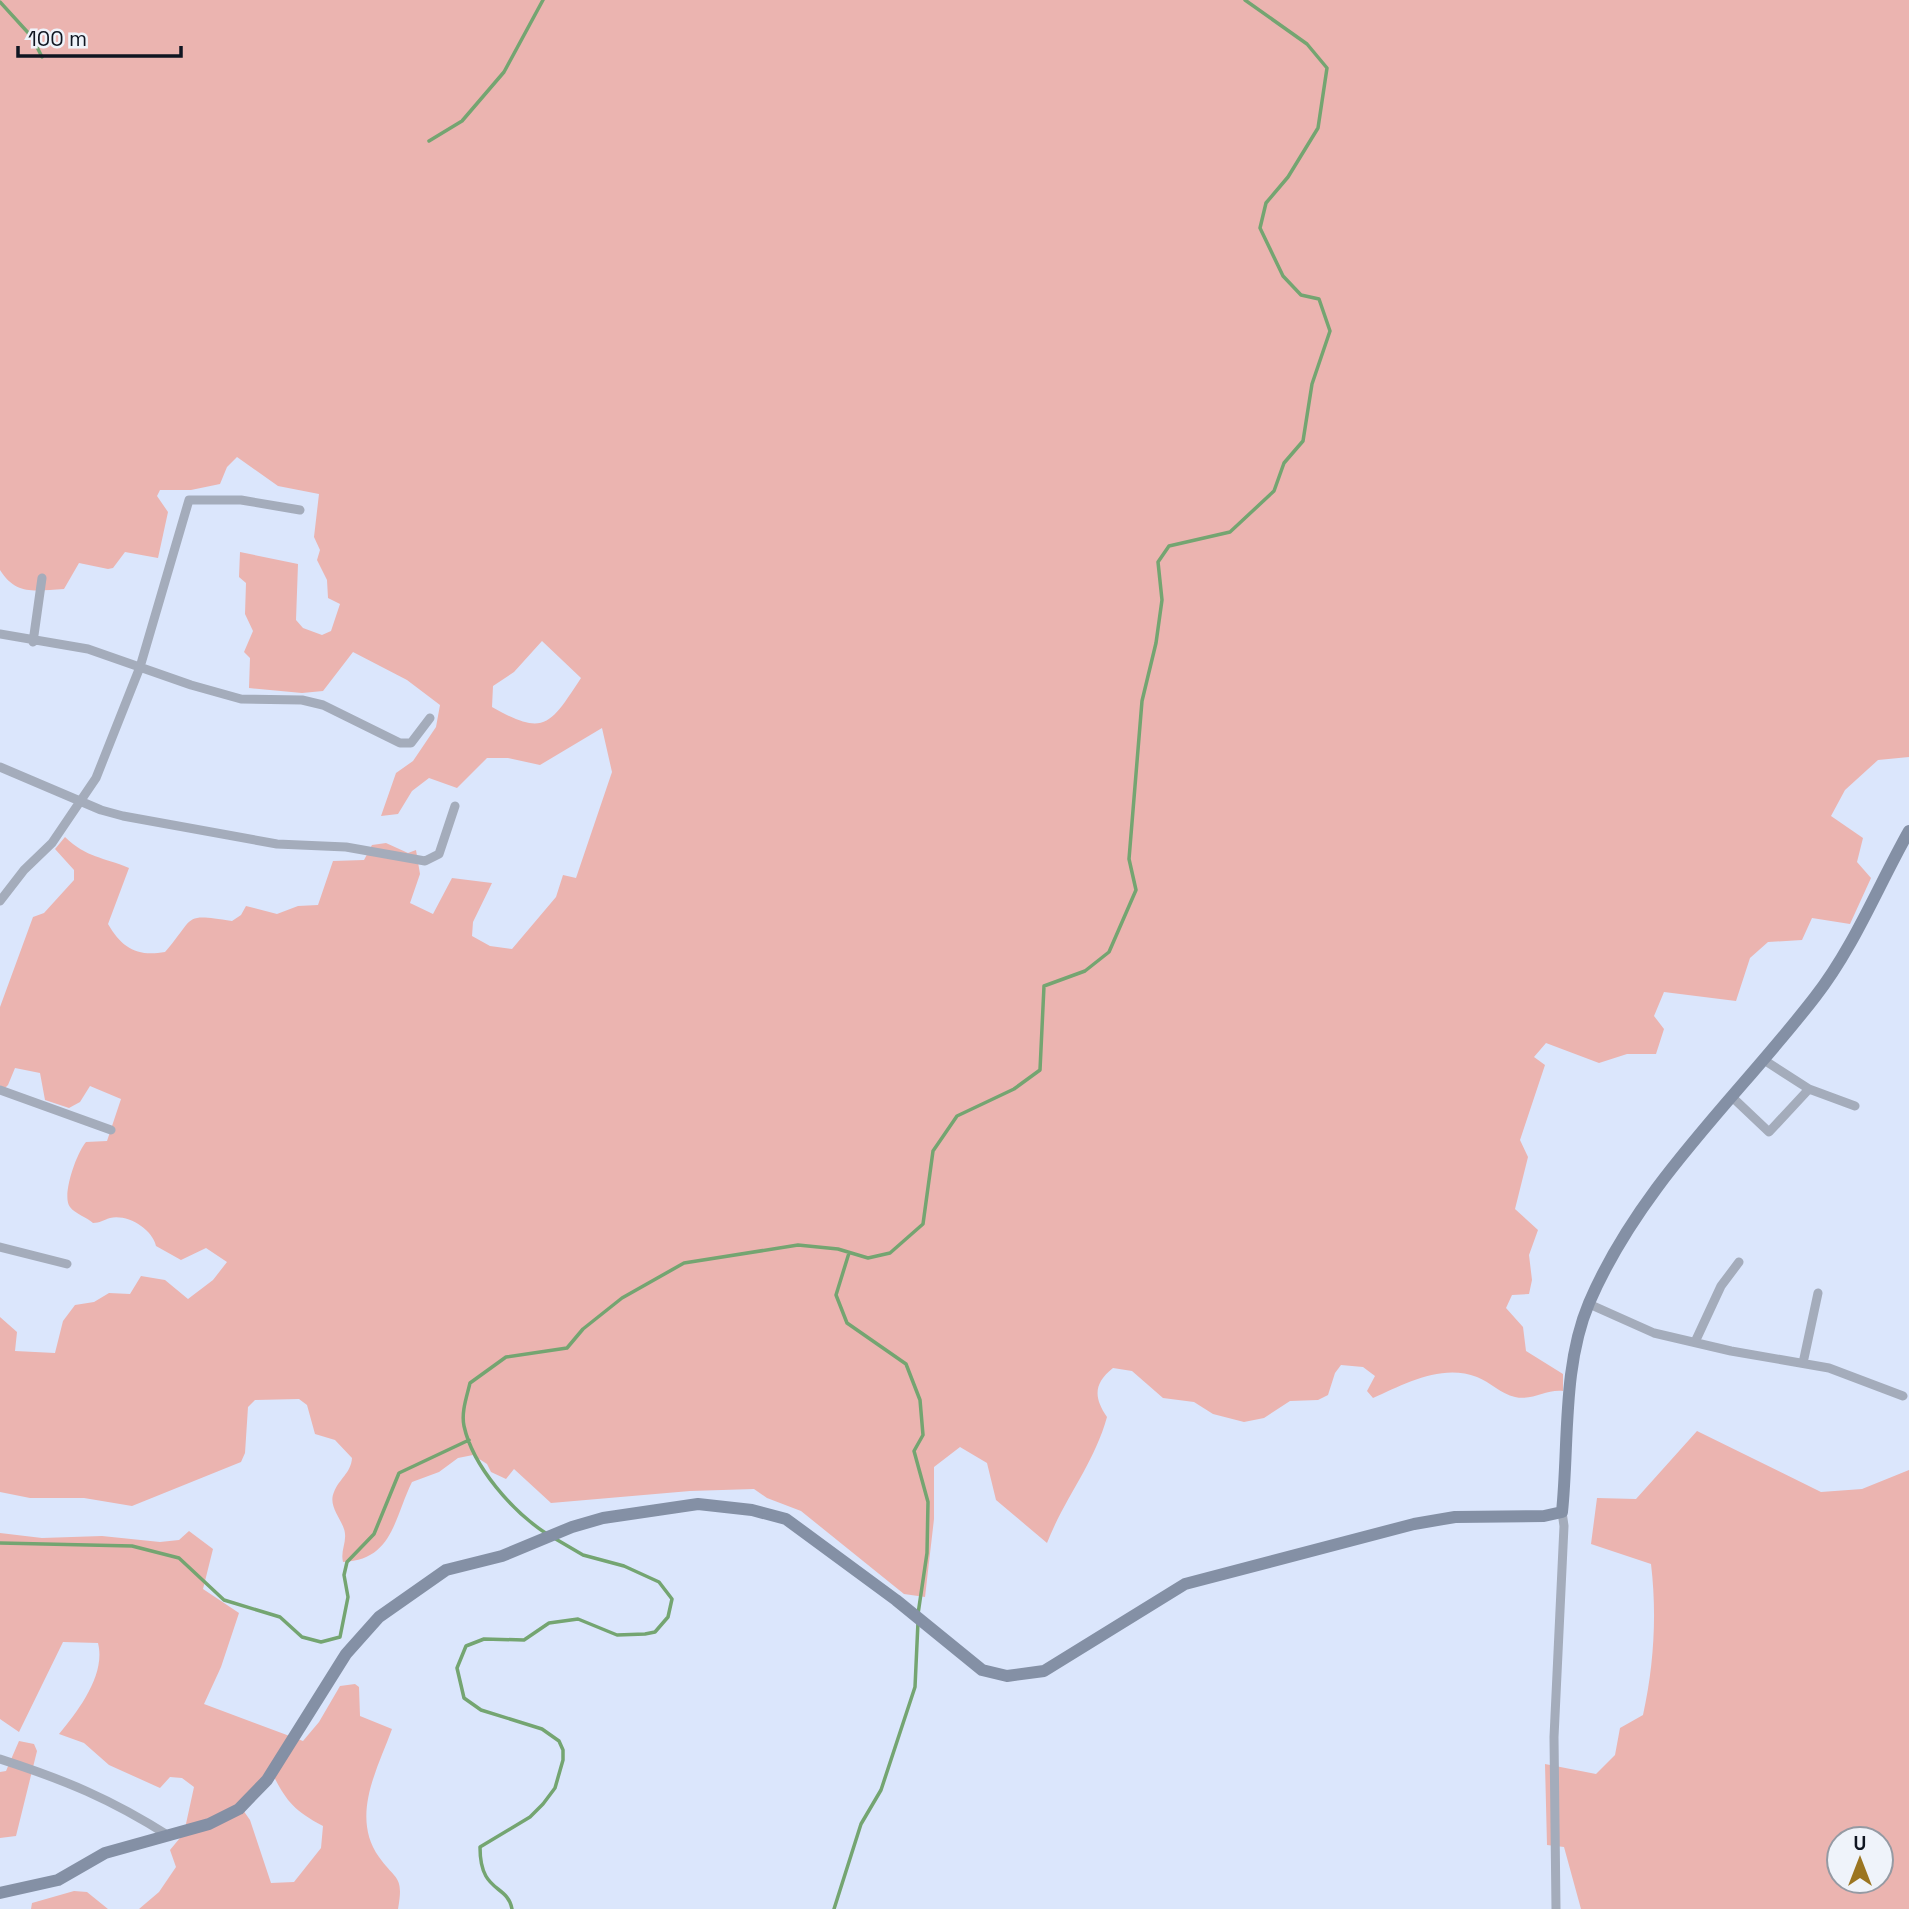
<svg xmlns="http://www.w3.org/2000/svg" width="1909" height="1909" font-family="'Space Grotesk',sans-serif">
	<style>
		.green { fill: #ebb4b0; fill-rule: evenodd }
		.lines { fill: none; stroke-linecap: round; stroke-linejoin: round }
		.stream { stroke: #74a571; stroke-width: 3.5 }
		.minor { stroke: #a4acbb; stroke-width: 9 }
		.secondary { stroke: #8490a5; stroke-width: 12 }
	</style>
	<rect width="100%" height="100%" fill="#dbe6fc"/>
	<path class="green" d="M0 0H1909V757L1878 760 1845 790 1831 816 1863 838 1857 862 1871 878 1850 924 1812 918 1802 940 1768 942 1750 958 1736 1001 1664 992 1654 1016 1664 1029 1656 1054H1627L1599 1063 1546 1043 1534 1057 1545 1065 1520 1140 1528 1157 1515 1209 1538 1230 1529 1255 1532 1280 1529 1294 1512 1295 1506 1308 1523 1327 1526 1351 1563 1374V1391C1546 1389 1533 1401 1515 1397 1501 1394 1490 1382 1477 1377 1442 1363 1404 1384 1373 1398L1367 1391 1375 1376 1363 1367 1341 1365 1335 1373 1328 1395 1318 1400 1290 1401 1264 1418 1244 1422 1213 1414 1194 1402 1163 1398 1132 1371 1113 1368C1093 1384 1094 1398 1107 1417 1094 1464 1064 1499 1047 1543L996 1500 987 1463 960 1447 934 1467V1519L925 1597 904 1594 801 1511 767 1498 754 1489 690 1491 551 1503 514 1469 506 1479 491 1472 487 1464 473 1455 458 1458 439 1472 412 1482C394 1518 393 1560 343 1562 340 1550 348 1541 344 1529 340 1517 328 1505 334 1492 339 1479 351 1473 352 1458L335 1440 315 1434 307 1405 299 1399 255 1400 248 1407 245 1453 241 1462 132 1506 84 1498H30L0 1492V1317L17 1332 15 1351 55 1353 63 1321 75 1305 94 1302 109 1293 130 1294 141 1276 165 1280 188 1299 213 1280 227 1262 206 1248 181 1260 156 1246C152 1229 128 1214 110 1218 103 1220 100 1223 93 1223 87 1217 75 1214 70 1207 61 1196 77 1152 86 1142L107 1141 121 1099 90 1086 80 1102 69 1108 45 1100 40 1073 15 1068 8 1085 0 1093V1007L33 917 44 913 74 880V870L55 849 65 837C87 858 103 857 129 868L108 924C122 948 137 957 165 952 196 917 181 913 232 921L241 915 246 906 277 914 298 906 318 905 333 861 364 860 372 845 386 843 408 853 416 850 420 874 410 903 433 914 452 878 492 883 473 922 472 936 490 946 512 949 556 897 563 875 576 878 612 772 602 728 540 765 508 758H487L457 788 429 778 412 791 398 814 381 816 396 773 413 761 436 727 440 705 407 680 353 652 323 691 302 693 249 688 250 658 244 652 253 631 245 614 246 583 239 577 240 552 298 564 296 620 303 628 322 635 331 631 340 604 328 598 327 580 317 560 320 550 314 537 319 494 278 486 237 457 227 467 220 484 191 490H160L157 496 168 512 158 558 125 552 113 568 108 569 79 563 64 589C37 590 17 597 0 570ZM542 641 581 678C550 725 545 737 492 707L493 686 514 672Z
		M1697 1431 1821 1492 1862 1489 1909 1470V1909H1581L1564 1847 1547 1845 1545 1764 1596 1774 1615 1755 1620 1728 1643 1715C1654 1665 1657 1614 1651 1564L1591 1544 1597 1498 1636 1499ZM1839 1839H1881V1881H1839Z
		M189 1531 213 1549 203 1589 239 1613 221 1667 204 1704 303 1741 319 1722 340 1686 355 1684 359 1687 360 1716 392 1729C378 1768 350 1816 379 1857 396 1881 404 1875 398 1909H139L159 1892 176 1867 170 1850 184 1833 194 1787 182 1778 170 1777 160 1788 109 1765 84 1743 59 1734C79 1710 106 1674 98 1643L63 1642 19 1732 0 1719V1533L42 1538 102 1536 160 1542 179 1540ZM269 1767C285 1799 291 1809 323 1826L321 1848 294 1882 271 1883 250 1820 238 1803 261 1781Z
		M19 1741 34 1744 37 1751 16 1836 0 1838V1772L6 1771Z
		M74 1891 87 1892 108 1909H31L32 1903Z"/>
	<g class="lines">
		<path class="stream" d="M0 2 32 37 42 57
			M429 141 462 121 504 72 543 0
			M849 1253 836 1295 847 1323 906 1364 920 1400 923 1435 914 1451 928 1502 927 1553 918 1614
			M547 1534C513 1512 473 1467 464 1426 461 1412 467 1396 470 1383L506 1357 567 1348 583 1329 622 1298 684 1263 798 1245 838 1249 868 1258 890 1253 923 1224 933 1151 957 1116 1014 1089 1040 1070 1044 986 1085 971 1109 952 1136 890 1129 859 1142 701 1156 643 1162 600 1158 562 1169 546 1230 532 1274 491 1284 463 1303 441 1312 384 1330 331 1319 299 1301 295 1283 276 1260 228 1266 203 1288 177 1318 128 1327 68 1307 44 1245 0
			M0 1543 132 1546 179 1558 224 1600 280 1617 302 1637 321 1642 340 1637 348 1597 344 1575 347 1562 374 1534 399 1473 469 1440
			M512 1909C507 1883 480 1894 480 1847L530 1817 543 1804 555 1788 563 1760V1750L559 1741 542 1729 481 1710 464 1698 457 1668 466 1646 484 1639 524 1640 549 1623 578 1619 617 1635 645 1634 655 1632 668 1617 672 1599 659 1582 624 1566 583 1555 554 1538
			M834 1909 861 1824 881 1790 915 1687 918 1622"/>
		<path class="minor" d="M0 634 88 649 191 685 241 699 302 700 323 705 400 743H411L430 718
			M33 642 42 578
			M0 767 101 810 123 816 277 844 346 847 425 861 439 854 455 806
			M0 901 24 870 52 843 96 778 140 667 189 500H241L300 510
			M1809 1089 1855 1106
			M0 1090 111 1130
			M1731 1096 1769 1132 1809 1089 1764 1060
			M0 1247 67 1264
			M1589 1304 1654 1333 1731 1351 1829 1368 1903 1396
			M1695 1342 1721 1286 1739 1262
			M1803 1363 1818 1293
			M0 1759C65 1780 111 1799 169 1836
			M1556 1909 1554 1737 1564 1526 1562 1512"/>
		<path class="secondary" d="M0 1893 58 1880 105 1853 209 1824 239 1809 267 1780 346 1654 379 1617 446 1570 502 1556 572 1527 603 1518 698 1504 752 1510 786 1519 896 1600 982 1670 1007 1676 1044 1671 1185 1584 1414 1524 1455 1517 1544 1516 1562 1512C1569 1445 1562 1367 1589 1303 1640 1184 1738 1097 1815 997 1854 947 1878 886 1909 831"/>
	</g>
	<g transform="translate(1860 1860)"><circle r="33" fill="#eff3fa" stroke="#959aa3" stroke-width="2"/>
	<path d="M0-5L12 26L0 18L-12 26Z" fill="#9b7521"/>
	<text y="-10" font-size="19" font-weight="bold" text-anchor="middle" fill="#0f1521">U</text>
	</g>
	<path d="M18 46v10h163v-10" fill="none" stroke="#0f1521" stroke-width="3.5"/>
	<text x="28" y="46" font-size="21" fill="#0f1521" stroke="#eff3fa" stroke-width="5" paint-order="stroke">100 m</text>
</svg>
